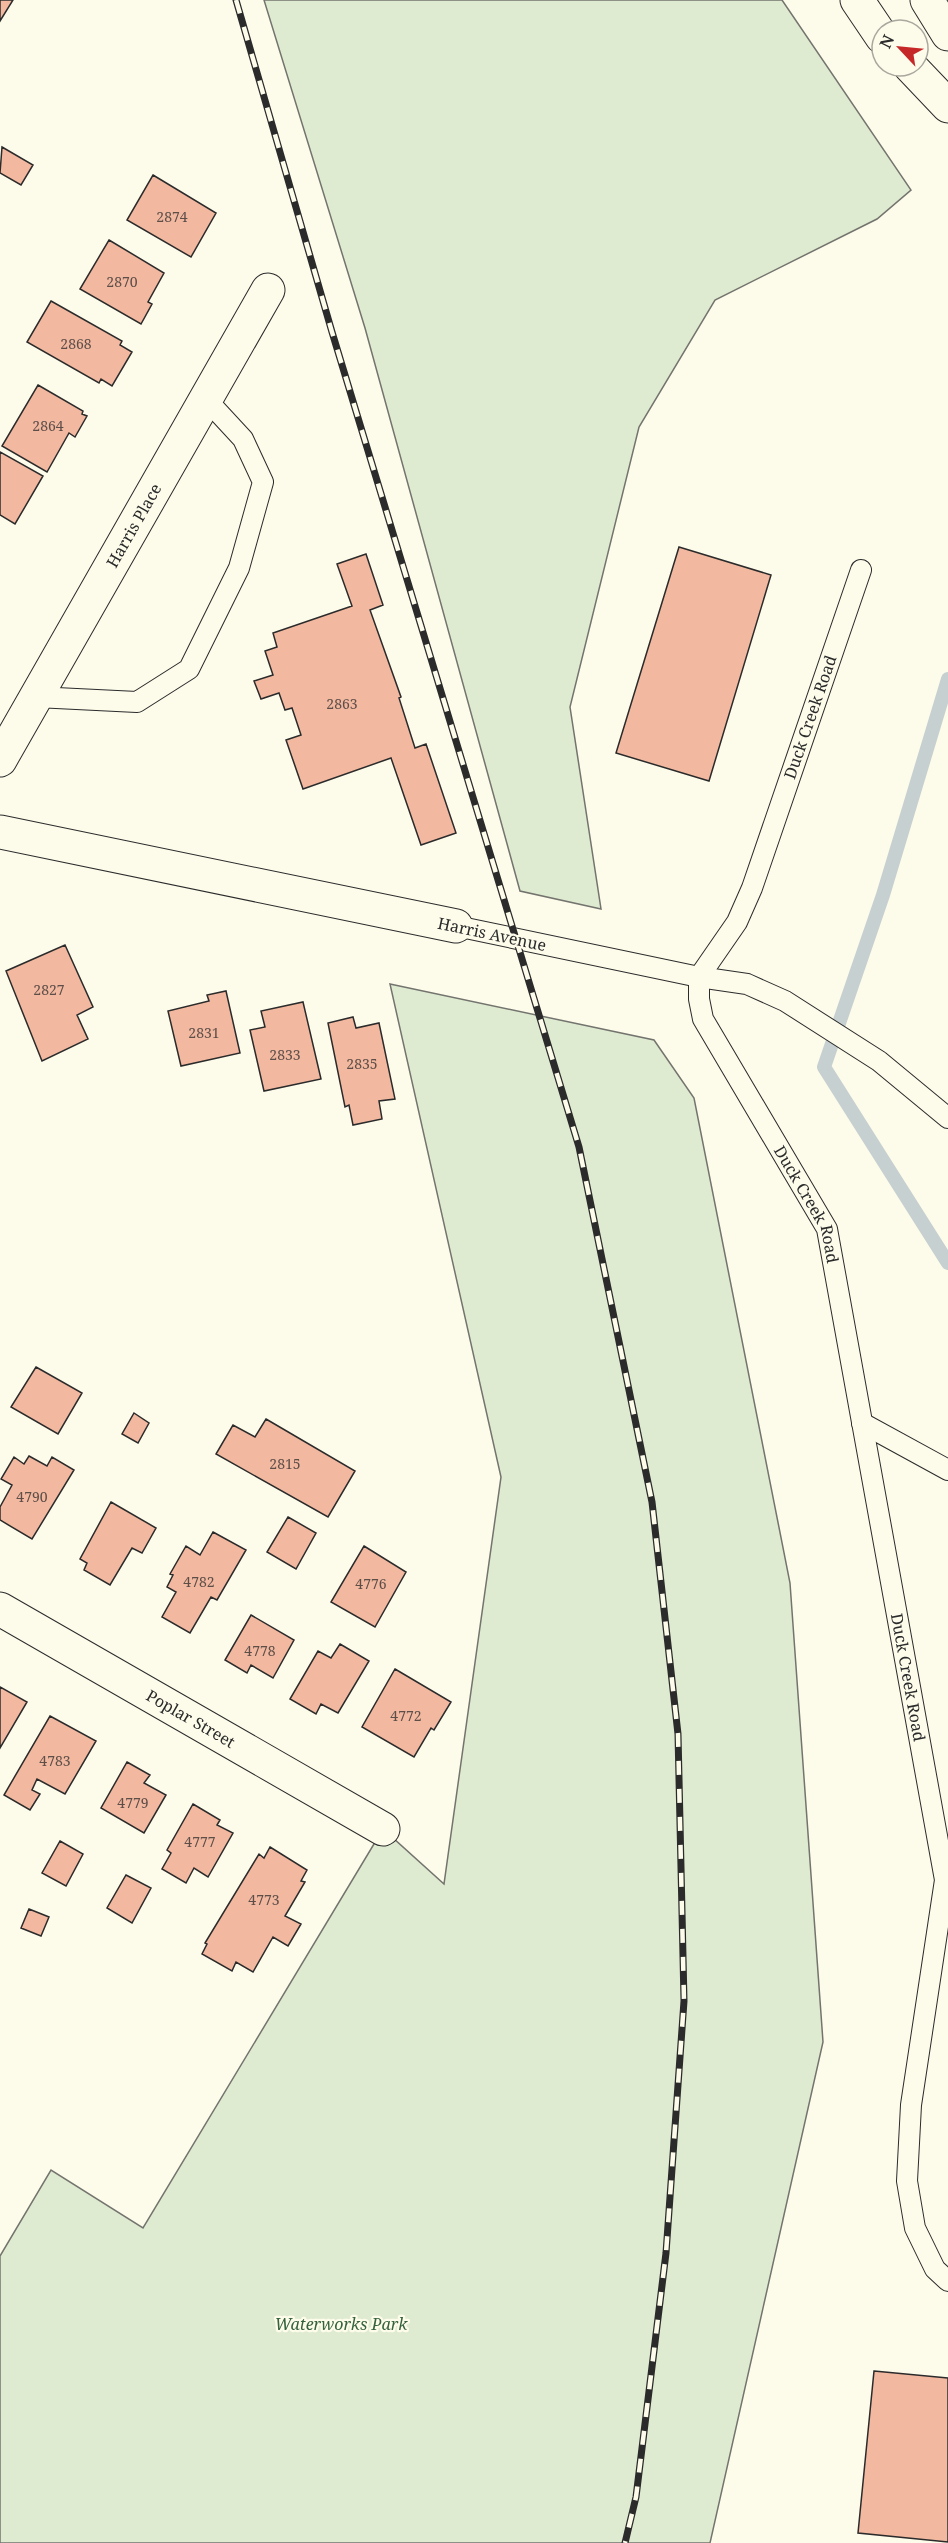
<svg xmlns="http://www.w3.org/2000/svg" width="948" height="2543" font-family="'Noto Serif',serif">
	<style>
		.green { fill: #deebd1; stroke: #74746e; stroke-width: 1.5 }
		.lines { fill: none; stroke-linecap: round; stroke-linejoin: round }
		.stream { stroke: #c7d0d0; stroke-width: 14 }
		.building { fill: #f2b8a0; stroke: #2b2b2b; stroke-width: 1.5 }
		.lane-casing { stroke: #2b2b2b; stroke-width: 22 }
		.street-casing { stroke: #2b2b2b; stroke-width: 35 }
		.highway-casing { stroke: #2b2b2b; stroke-width: 35 }
		.lane { stroke: #fdfbea; stroke-width: 20 }
		.street { stroke: #fdfbea; stroke-width: 33 }
		.highway { stroke: #fdfbea; stroke-width: 33 }
		.rail-casing { stroke: #2b2b2b; stroke-width: 7 }
		.rail { stroke: #fdfbea; stroke-width: 4.5; stroke-dasharray: 14; stroke-linecap: butt }
		.labels { text-anchor: middle; dominant-baseline: central; stroke-width: 4.5; stroke-linejoin: round; paint-order: stroke }
		.number-label { font-size: 14px; fill: #5d4e48 }
		.street-label { font-size: 16px; fill: #2b2b2b; stroke: #fdfbea }
		.park-label { font-size: 16px; font-style: italic; fill: #34623c; stroke: #fdfbea }
	</style>
	<rect width="100%" height="100%" fill="#fdfbea"/>
	<path class="green" d="M264 0H782L911 190 877 219 715 300 639 427 570 707 601 909 520 891 365 328Z
		M390 984 654 1040 694 1098 790 1583 823 2042 710 2543H0V2256L51 2170 143 2228 383 1829 444 1884 501 1477Z"/>
	<g class="lines">
		<path class="stream" d="M948 679 883 895 824 1067 948 1263"/>
	</g>
	<path class="building" d="M0 0H13L0 21Z
		M2 147 33 165 21 185 0 173Z
		M153 175 216 213 191 257 127 220Z
		M109 240 164 273 148 302 152 304 141 324 80 289Z
		M51 301 122 341 120 345 132 352 112 386 101 379 99 383 27 342Z
		M38 385 83 411 82 414 87 416 75 437 69 433 47 472 2 446Z
		M0 452 43 476 15 524 0 515Z
		M679 547 771 575 709 781 616 753Z
		M366 554 383 605 370 610 401 697 399 698 415 748 426 744 456 833 421 845 391 758 303 789 286 740 301 735 292 708 285 710 279 693 261 699 254 681 273 675 265 651 277 647 273 633 352 606 337 564Z
		M65 945 93 1007 77 1015 88 1039 42 1061 6 971Z
		M226 991 240 1053 181 1066 168 1011 209 1001 207 995Z
		M303 1002 321 1079 264 1091 250 1030 265 1027 261 1011Z
		M353 1017 356 1028 379 1023 395 1099 379 1101 382 1119 353 1125 349 1105 345 1107 328 1023Z
		M36 1367 82 1393 58 1434 11 1407Z
		M134 1413 149 1423 138 1443 122 1434Z
		M266 1419 355 1471 328 1517 216 1454 233 1425 255 1437Z
		M29 1456 47 1466 52 1457 74 1470 32 1539 0 1520V1507L12 1485 1 1479 14 1457 24 1464Z
		M111 1502 156 1528 142 1553 132 1548 110 1585 84 1570 87 1563 80 1559Z
		M288 1517 316 1533 296 1569 267 1552Z
		M213 1532 246 1550 217 1600 211 1597 190 1633 162 1617 176 1592 167 1587 173 1575 170 1574 186 1546 200 1555Z
		M364 1546 406 1572 375 1627 331 1602Z
		M251 1615 294 1640 273 1678 251 1665 247 1673 225 1660Z
		M340 1644 369 1661 338 1713 321 1704 316 1714 290 1699 318 1651 331 1658Z
		M395 1669 451 1702 434 1730 431 1728 414 1757 362 1727Z
		M0 1687 27 1702 0 1748Z
		M50 1716 96 1741 65 1794 37 1779 32 1790 40 1794 30 1810 4 1795Z
		M127 1762 150 1775 144 1783 166 1795 144 1833 101 1808Z
		M193 1804 220 1820 217 1825 233 1833 208 1877 194 1868 186 1883 162 1869 171 1853 167 1850Z
		M60 1841 83 1854 66 1886 42 1873Z
		M270 1847 307 1870 301 1881 305 1882 285 1916 301 1924 288 1946 273 1937 253 1972 236 1962 232 1971 202 1954 207 1944 205 1943 259 1854 264 1858Z
		M126 1875 151 1888 132 1923 107 1908Z
		M29 1909 49 1917 41 1936 21 1928Z
		M874 2371 948 2378V2542L858 2533Z"/>
	<g class="lines">
		<g class="lane-casing">
			<g id="lane">
				<path id="s1" d="M861 570 752 888 737 922 699 977V999L703 1019 827 1229 945 1880 911 2105 907 2181 915 2228 935 2269 948 2281"/>
				<path d="M36 697 137 702 189 669 239 568 263 482 243 439 206 399"/>
				<path d="M456 926 699 977 747 984 785 1001 879 1061 948 1118"/>
				<path d="M862 1423 948 1470"/>
			</g>
		</g>
		<g class="street-casing">
			<g id="street">
				<path id="s2" d="M0 760 268 290"/>
				<path d="M0 832 456 926"/>
				<path id="s3" d="M0 1609 383 1829"/>
			</g>
		</g>
		<g class="highway-casing">
			<path id="highway" d="M857 0 882 37
				M927 0 948 34
				M910 66 948 106"/>
		</g>
		<use href="#lane" class="lane"/>
		<use href="#street" class="street"/>
		<use href="#highway" class="highway"/>
		<g class="rail-casing">
			<path id="rail" d="M236 0 332 332 579 1147 652 1502 678 1734 684 2001 666 2253 636 2497 625 2543"/>
		</g>
		<use href="#rail" class="rail"/>
	</g>
	<g class="labels">
		<g class="number-label">
			<text x="172" y="216">2874</text>
			<text x="122" y="281">2870</text>
			<text x="76" y="343">2868</text>
			<text x="48" y="425">2864</text>
			<text x="342" y="703">2863</text>
			<text x="49" y="989">2827</text>
			<text x="204" y="1032">2831</text>
			<text x="285" y="1054">2833</text>
			<text x="362" y="1063">2835</text>
			<text x="285" y="1463">2815</text>
			<text x="32" y="1496">4790</text>
			<text x="199" y="1581">4782</text>
			<text x="371" y="1583">4776</text>
			<text x="260" y="1650">4778</text>
			<text x="406" y="1715">4772</text>
			<text x="55" y="1760">4783</text>
			<text x="133" y="1802">4779</text>
			<text x="200" y="1841">4777</text>
			<text x="264" y="1899">4773</text>
		</g>
		<g class="street-label">
			<text stroke="none"><textPath href="#s2" startOffset="270">Harris Place</textPath></text>
			<text transform="translate(810 717) rotate(-71)">Duck Creek Road</text>
			<text transform="translate(492 934) rotate(12)">Harris Avenue</text>
			<text stroke="none"><textPath href="#s1" startOffset="696">Duck Creek Road</textPath></text>
			<text stroke="none"><textPath href="#s1" startOffset="1182">Duck Creek Road</textPath></text>
			<text stroke="none"><textPath href="#s3" startOffset="220">Poplar Street</textPath></text>
		</g>
		<g class="park-label">
			<text x="341" y="2324">Waterworks Park</text>
		</g>
	</g>
	<g transform="translate(900 48) rotate(296)"><circle r="28" fill="#fdfbea" stroke="#a9a89e" stroke-width="1.5"/>
	<path d="M0-4.5L10 22L0 15L-10 22Z" fill="#c62828"/>
	<text y="-9" font-size="16" font-weight="bold" text-anchor="middle" fill="#2b2b2b">N</text>
	</g>
</svg>
